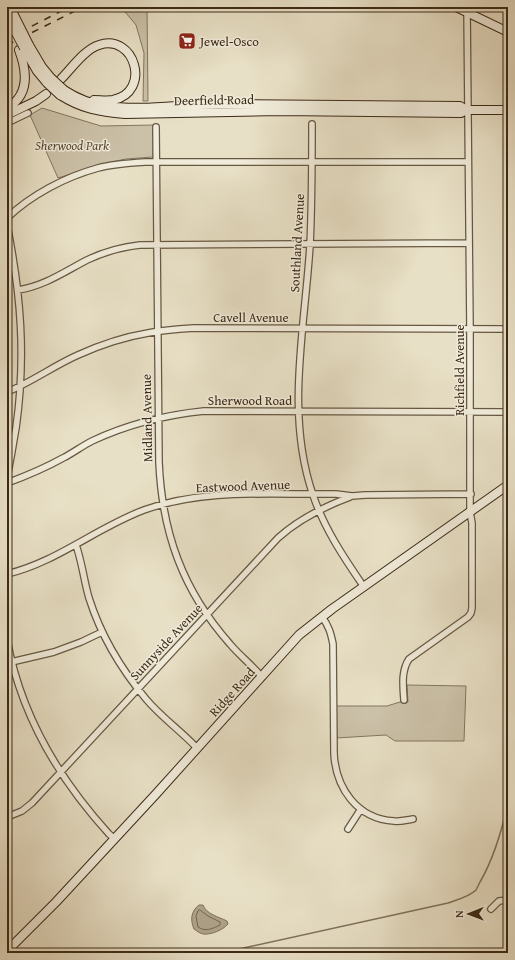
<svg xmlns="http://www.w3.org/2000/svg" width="515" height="960" font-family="'Gentium Book Plus',serif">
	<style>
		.green { fill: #cbc1a8; stroke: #847660 }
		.water { fill: #aea28a; stroke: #80725c }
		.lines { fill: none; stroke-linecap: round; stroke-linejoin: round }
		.shore { stroke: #756650; stroke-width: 1 }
		.stream { stroke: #80725c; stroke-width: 1.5 }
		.street-casing { stroke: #675843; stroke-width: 8 }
		.secondary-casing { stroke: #3c2a17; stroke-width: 10 }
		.street { stroke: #f0ebda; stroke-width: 5.5 }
		.secondary { stroke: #f0ebda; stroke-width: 8 }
		.rail { stroke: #3c2a17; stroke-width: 1.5; stroke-dasharray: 7 7; stroke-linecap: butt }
		.secondary-bridge-casing { stroke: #3c2a17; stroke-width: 10; stroke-linecap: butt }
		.secondary-bridge { stroke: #f0ebda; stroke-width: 8 }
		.labels { text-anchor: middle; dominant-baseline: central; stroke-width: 3; stroke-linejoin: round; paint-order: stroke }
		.poi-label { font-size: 13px; fill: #3c2a17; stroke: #f0ebda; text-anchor: start }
		.street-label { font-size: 13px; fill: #3c2a17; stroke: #f0ebda }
		.park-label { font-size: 13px; font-style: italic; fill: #594834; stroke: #f0ebda }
	</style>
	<rect width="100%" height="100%" fill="#e8e0c6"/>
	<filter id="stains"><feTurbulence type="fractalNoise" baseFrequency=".005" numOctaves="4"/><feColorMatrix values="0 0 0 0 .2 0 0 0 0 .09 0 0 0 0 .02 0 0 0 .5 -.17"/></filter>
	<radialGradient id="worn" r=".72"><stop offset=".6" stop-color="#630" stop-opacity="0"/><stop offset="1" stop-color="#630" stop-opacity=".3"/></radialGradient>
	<path class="green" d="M121 7H147L148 101H143L144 53 136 25Z
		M42 108 101 126 154 125 153 157 126 159 106 163 58 178 30 115Z
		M407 685 466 686 464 741H395L386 735 336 738V706H387L400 702H408Z"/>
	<path class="water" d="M199 905H203C206 914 219 917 227 921L228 924C223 930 211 935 203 934 199 933 197 931 194 929 190 920 191 911 199 905Z"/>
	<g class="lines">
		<path class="shore" d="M200 910 208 916 220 922V925C212 929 205 932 198 927L196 916 198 911Z"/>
		<path class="stream" d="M227 953 230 951 448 903C456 900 469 897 476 890 477 888 479 884 480 882 494 858 502 830 508 803"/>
		<g class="street-casing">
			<path id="street" d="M7 123 28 113
				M312 124C312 164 312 205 310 245 305 328 285 414 313 495 324 528 344 558 364 587
				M156 127 159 462C162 533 183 591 230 644 240 656 252 665 262 677
				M7 218C31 195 65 177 98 168 113 164 130 163 146 162H468
				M7 225C21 294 26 357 16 428 13 444 11 460 7 476
				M18 290C44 286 64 272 87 260 104 252 121 247 140 245L469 243
				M7 392C32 382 53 366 78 355 100 345 124 337 148 333 163 330 178 329 194 328L508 329
				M7 483C26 476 45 468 63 458 73 453 82 446 92 441 128 424 165 415 204 411L508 412
				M76 545C82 562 84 581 89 598 101 636 121 669 146 699 161 717 181 731 197 748
				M7 574C57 562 96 528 144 510 205 488 272 495 336 494L352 496 365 495 471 494
				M322 617C329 626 331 634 333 644L334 754C336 788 357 819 394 821 400 822 406 820 413 819
				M7 639C20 713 59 779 109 834L114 838
				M7 663 54 652 81 642 102 632
				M404 700C403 686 401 671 409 659L468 617 471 613 472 608V523L470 512V329L467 7
				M7 817 22 811 32 803 278 538C299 519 323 507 350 497
				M348 829 361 809
				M491 909 499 901 508 900"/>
		</g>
		<g class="secondary-casing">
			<path id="secondary" d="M456 7 508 32
				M29 45 42 67 51 78
				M24 48 37 71 47 83
				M61 79C71 69 85 49 99 45 135 33 152 92 113 100 107 101 100 100 94 100
				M64 90C78 99 90 104 106 106 143 111 181 104 218 104 299 104 380 106 460 106L467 110H508
				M60 95C82 109 100 112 125 114L281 111 461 113 467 110
				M7 108C30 95 27 71 19 50
				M7 115 36 101 46 94
				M7 951 56 902 156 794 299 635 332 609 508 485"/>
		</g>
		<use href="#street" class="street"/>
		<use href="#secondary" class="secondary"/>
		<path class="rail" d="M7 39 69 7
			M7 45 83 7"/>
		<g class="secondary-bridge-casing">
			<path id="secondary-bridge" d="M10 7 29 45
				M7 16 24 48
				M51 78 64 90
				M47 83 60 95"/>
		</g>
		<use href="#secondary-bridge" class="secondary-bridge"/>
	</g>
	<defs>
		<g id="supermarket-square" transform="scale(0.9)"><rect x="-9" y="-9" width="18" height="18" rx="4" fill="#8f2418" stroke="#f0ebda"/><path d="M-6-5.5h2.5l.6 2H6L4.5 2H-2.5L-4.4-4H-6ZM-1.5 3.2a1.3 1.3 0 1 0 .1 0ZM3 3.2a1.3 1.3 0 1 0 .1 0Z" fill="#fff"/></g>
	</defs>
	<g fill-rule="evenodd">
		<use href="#supermarket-square" x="187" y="41"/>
	</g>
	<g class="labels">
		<g class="poi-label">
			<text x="200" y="41">Jewel-Osco</text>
		</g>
		<g class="street-label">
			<text transform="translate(214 100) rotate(-1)">Deerfield Road</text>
			<text transform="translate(297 243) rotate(-87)">Southland Avenue</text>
			<text x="251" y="317">Cavell Avenue</text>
			<text transform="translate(459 370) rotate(-90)">Richfield Avenue</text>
			<text x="250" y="400">Sherwood Road</text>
			<text transform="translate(147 418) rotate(-91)">Midland Avenue</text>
			<text transform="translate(243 486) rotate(-2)">Eastwood Avenue</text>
			<text transform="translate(166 642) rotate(-47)">Sunnyside Avenue</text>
			<text transform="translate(232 692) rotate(-48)">Ridge Road</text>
		</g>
		<g class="park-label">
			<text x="72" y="145">Sherwood Park</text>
		</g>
	</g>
	<rect width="515" height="960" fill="none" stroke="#e8e0c6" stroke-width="24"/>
	<rect x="8" y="8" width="499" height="944" fill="none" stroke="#3c2a17" stroke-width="2"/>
	<rect x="12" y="12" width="491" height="936" fill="none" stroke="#3c2a17"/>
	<g transform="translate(469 914) rotate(269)" stroke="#f0ebda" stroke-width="3" paint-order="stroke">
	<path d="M0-3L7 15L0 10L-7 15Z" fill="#3c2a17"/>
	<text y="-6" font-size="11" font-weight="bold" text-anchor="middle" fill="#3c2a17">N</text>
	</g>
	<rect width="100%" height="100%" filter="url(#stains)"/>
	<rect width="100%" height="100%" fill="url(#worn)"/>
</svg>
